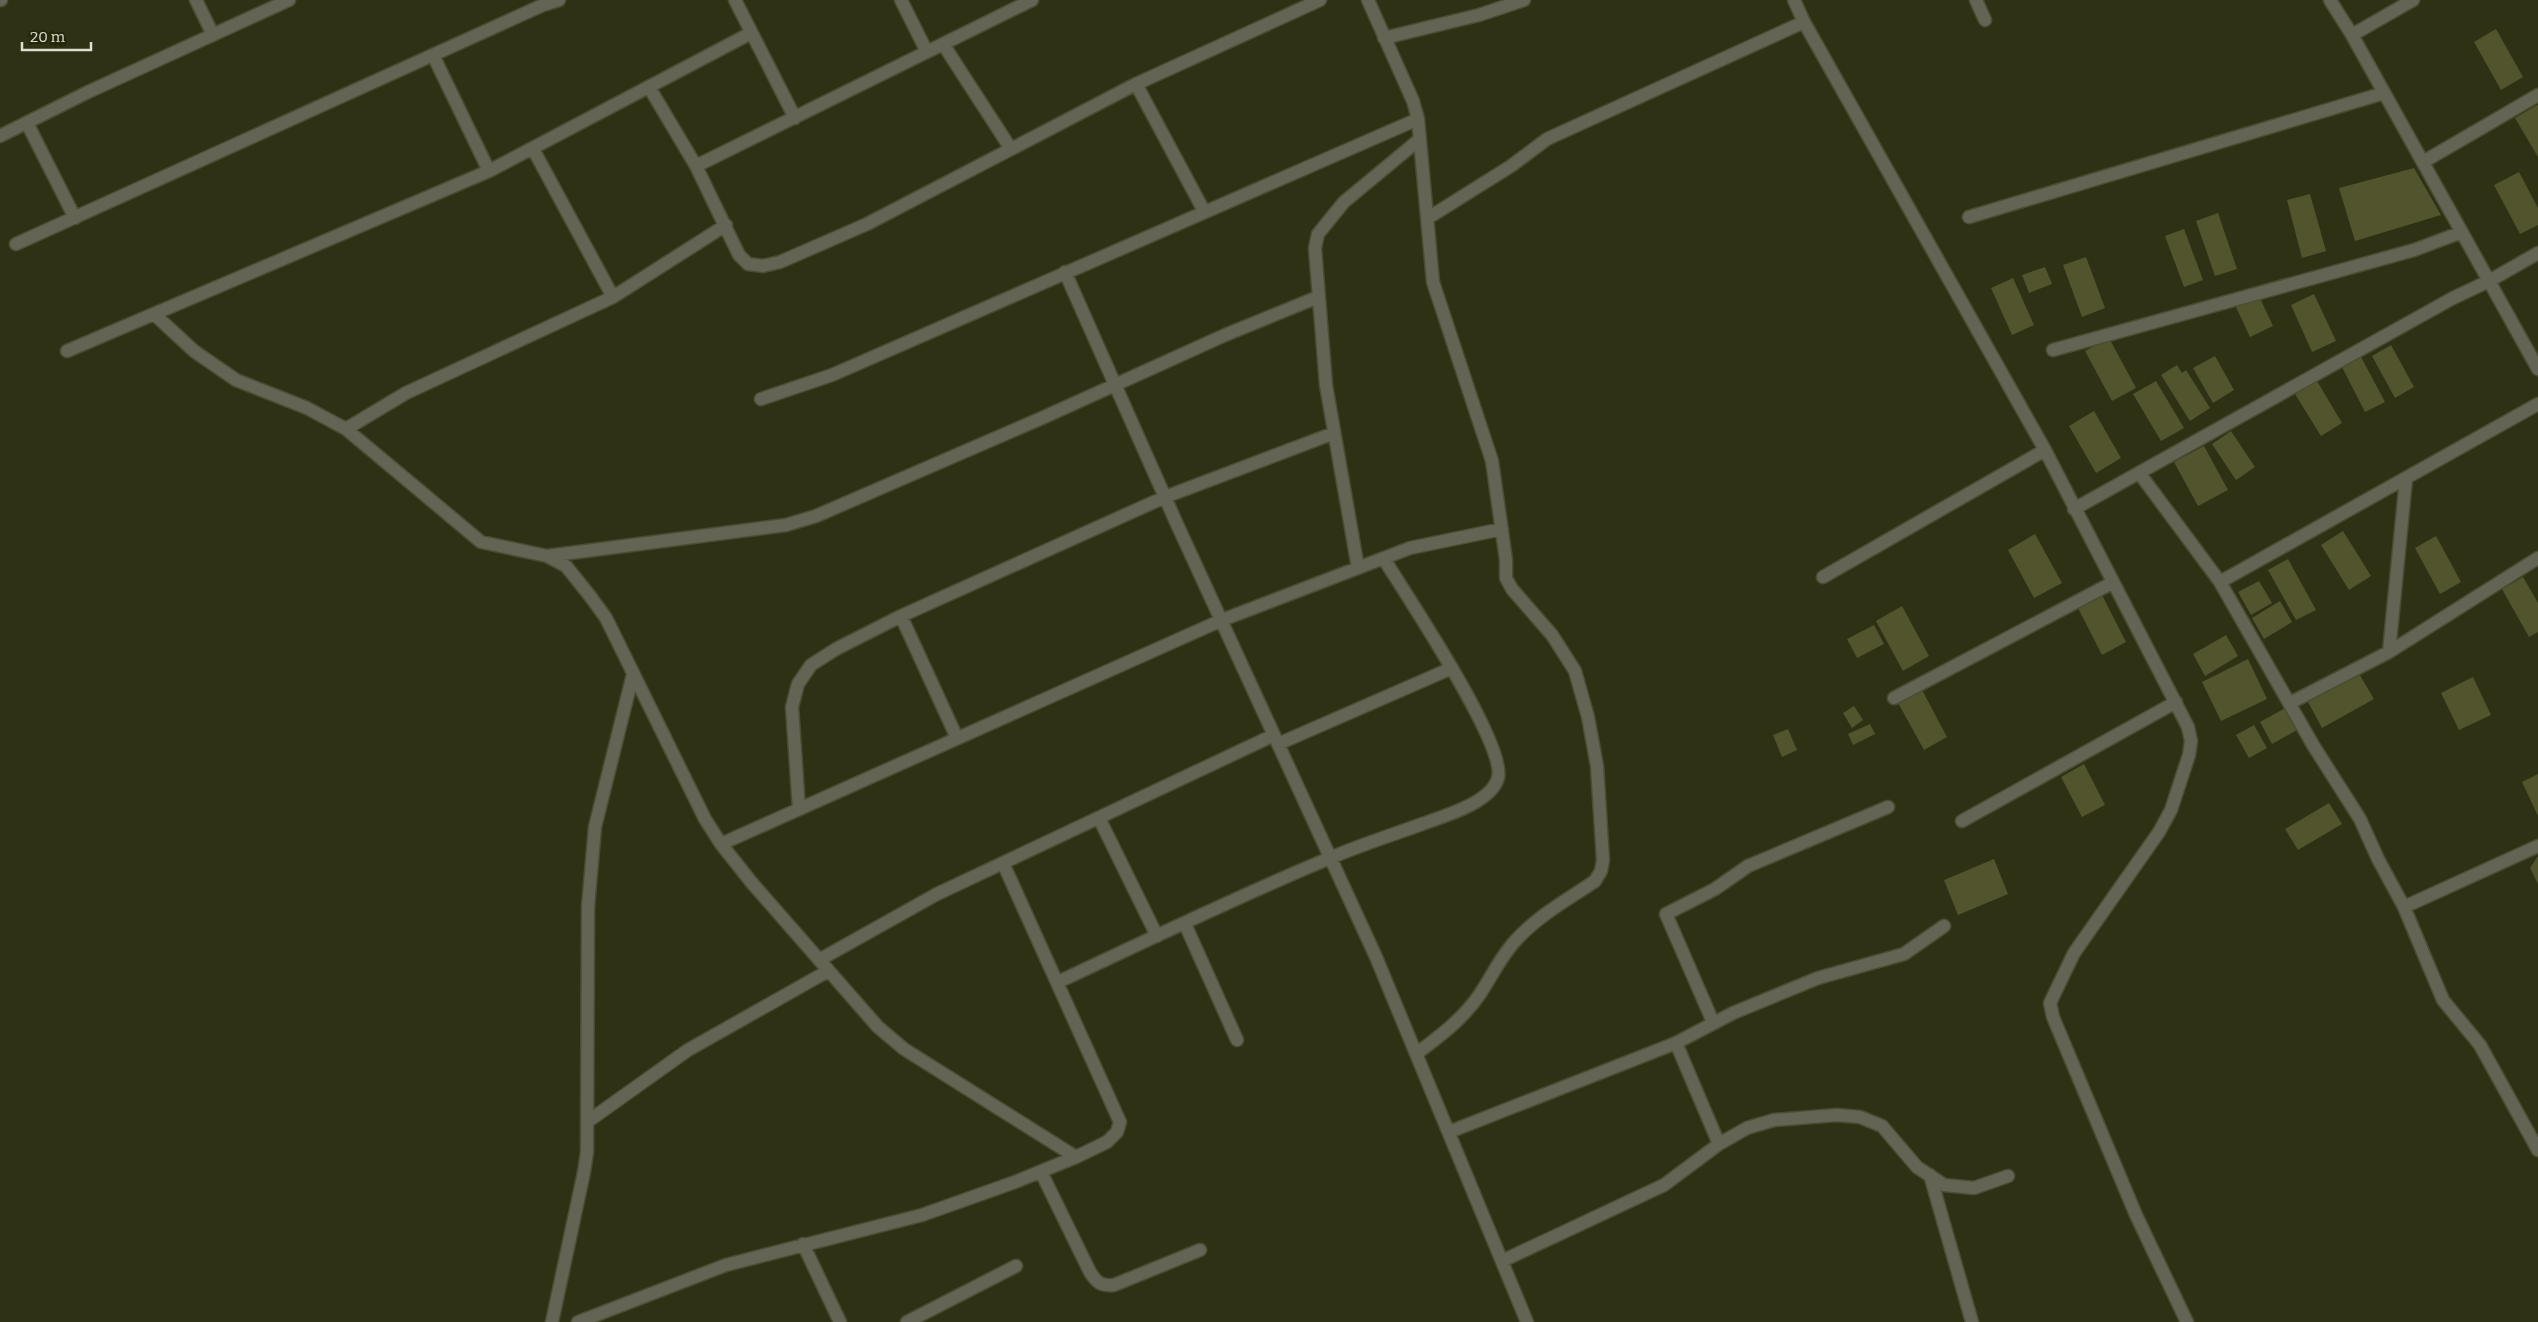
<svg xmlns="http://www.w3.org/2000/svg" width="2538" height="1322" font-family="Bitter,serif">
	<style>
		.building { fill: #52542d }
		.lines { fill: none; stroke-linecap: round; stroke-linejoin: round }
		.minor-casing { stroke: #4b4d33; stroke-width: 15 }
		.minor { stroke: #636453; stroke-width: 12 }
	</style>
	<rect width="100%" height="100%" fill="#2f3115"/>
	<path class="building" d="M2496 29 2523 77 2501 90 2474 42Z
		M2537 105 2538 106V157L2515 118Z
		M2414 168 2441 215 2355 241 2339 188Z
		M2519 172 2538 208V225L2520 234 2494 185Z
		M2310 194 2326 251 2302 258 2287 200Z
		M2218 213 2237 269 2215 276 2196 221Z
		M2184 229 2203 280 2184 287 2165 236Z
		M2086 257 2105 308 2082 317 2063 265Z
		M2045 267 2052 284 2029 293 2022 275Z
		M2013 278 2034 325 2012 335 1991 288Z
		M2314 294 2336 341 2312 352 2291 305Z
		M2259 296 2273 326 2250 337 2236 307Z
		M2109 338 2136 388 2112 401 2085 351Z
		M2391 345 2414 387 2395 398 2372 356Z
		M2215 356 2234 390 2213 403 2193 368Z
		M2361 357 2385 402 2365 412 2342 367Z
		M2177 365 2182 373 2186 370 2210 408 2190 421 2161 375Z
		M2156 381 2184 428 2161 441 2133 394Z
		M2317 381 2342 423 2321 436 2295 394Z
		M2094 411 2121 458 2096 473 2069 426Z
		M2231 431 2255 467 2236 480 2212 444Z
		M2204 446 2228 490 2198 506 2174 462Z
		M2343 531 2371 576 2349 590 2321 545Z
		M2035 534 2062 583 2034 598 2008 550Z
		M2436 536 2461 582 2440 594 2415 548Z
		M2288 559 2316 610 2296 620 2268 570Z
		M2523 577 2538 603V632L2529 637 2502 589Z
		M2259 581 2272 603 2251 615 2238 592Z
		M2102 595 2126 642 2102 655 2078 608Z
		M2280 601 2292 622 2264 639 2252 618Z
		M1902 606 1929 656 1903 671 1876 621Z
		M1874 625 1884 644 1857 658 1847 639Z
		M2226 635 2238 656 2205 676 2193 654Z
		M2248 659 2267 699 2221 721 2202 682Z
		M2358 672 2374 699 2322 728 2307 700Z
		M2473 677 2491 715 2459 730 2441 693Z
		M1921 688 1947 737 1924 750 1897 701Z
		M1854 706 1863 720 1852 728 1843 713Z
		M2287 707 2299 729 2272 744 2260 722Z
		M1870 724 1875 734 1853 745 1848 734Z
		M2254 725 2267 748 2249 758 2236 735Z
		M1788 729 1797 750 1782 757 1773 735Z
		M2084 764 2105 805 2082 817 2061 777Z
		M2538 774V816L2522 782Z
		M2329 803 2342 824 2298 850 2285 829Z
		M2538 856V884L2530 868Z
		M1994 859 2008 894 1958 915 1944 880Z"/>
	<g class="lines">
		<g class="minor-casing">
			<path id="minor" d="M0 0H1
				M196 0 213 35
				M735 0 795 118
				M901 0 927 52
				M1794 0 1804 22 2045 450 2188 727 2191 741 2189 755 2171 810 2159 832 2074 953 2050 1003 2053 1017 2136 1215 2187 1322
				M1976 0 1985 20
				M2330 0 2352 35 2538 369
				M2352 35 2413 0
				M1384 38 1479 15 1524 0
				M943 44 1011 149
				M433 55 489 171
				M1136 84 1204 211
				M649 87 696 166 739 255 748 264 763 266 780 262 867 224 1136 84 1320 0
				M27 123 75 218
				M0 136 88 92 289 0
				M533 149 613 297
				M2423 162 2538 95
				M696 166 1032 0
				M1969 217 2384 93
				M1428 218 1511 166 1547 139 1804 22
				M16 244 543 5 559 0
				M1065 272 1176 522 1376 957 1527 1322
				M154 314 194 351 236 380 307 408 346 429 481 542 547 556 566 566 590 596 606 618 705 819 721 844 752 883 878 1027 904 1049 1076 1157
				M2053 350 2414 250 2462 232
				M67 351 489 171 751 33
				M761 399 832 375 1418 119 1413 101 1368 0
				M346 429 406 393 613 297 726 225
				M2140 474 2220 582 2313 745 2360 819 2378 859 2404 907 2443 1000 2480 1045 2538 1150
				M2074 509 2453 298 2489 281 2538 253
				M547 556 786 525 816 516 1042 418 1225 335 1318 297
				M1358 568 1326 385 1315 248 1318 234 1344 202 1420 139
				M1823 577 2045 450
				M2220 582 2538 404
				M901 616 957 738
				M2389 652 2406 479
				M1894 698 2112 583
				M2290 703 2389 652 2538 558
				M1278 744 1452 668
				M799 809 792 707 798 684 811 665 836 649 901 616 1165 497 1334 433
				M1099 818 1157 936
				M1962 821 2176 702
				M721 844 1222 620 1410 548 1502 529
				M2404 907 2538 846
				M1185 924 1237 1040
				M819 960 937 894 1274 735
				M1058 982C1148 940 1238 896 1330 858 1360 845 1392 835 1422 824 1444 816 1491 803 1498 778 1507 745 1405 593 1384 559
				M1713 1022 1666 914 1715 889 1748 866 1888 807
				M1676 1043 1733 1013 1818 978 1904 954 1944 926
				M1416 1054C1440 1036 1463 1019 1480 994 1492 976 1501 956 1516 940 1539 915 1567 900 1595 881L1601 871 1603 860 1597 766 1588 717 1575 671 1552 635 1512 589 1506 578V560L1492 461 1433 282 1418 119
				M587 1122 688 1050 828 971
				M1449 1132 1676 1043 1719 1144 1664 1185 1502 1261
				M1719 1144 1747 1128 1774 1120 1837 1115 1860 1117 1882 1126 1917 1167 1944 1185 1974 1188 2008 1176
				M1041 1172 1090 1272C1097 1283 1101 1286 1114 1285L1200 1250
				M1930 1175 1972 1322
				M803 1244 840 1322
				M552 1322 584 1172 587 1152 588 907 595 827 633 674
				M578 1322 726 1265 922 1215 1015 1182 1076 1157 1107 1142 1117 1132 1120 1122 1003 863
				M907 1322 1016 1266"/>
		</g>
		<use href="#minor" class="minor"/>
	</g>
	<path d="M22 42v8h69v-8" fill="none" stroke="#dee0cf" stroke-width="2.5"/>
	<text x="30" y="42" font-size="15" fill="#dee0cf" stroke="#25270b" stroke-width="4" paint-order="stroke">20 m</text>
</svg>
